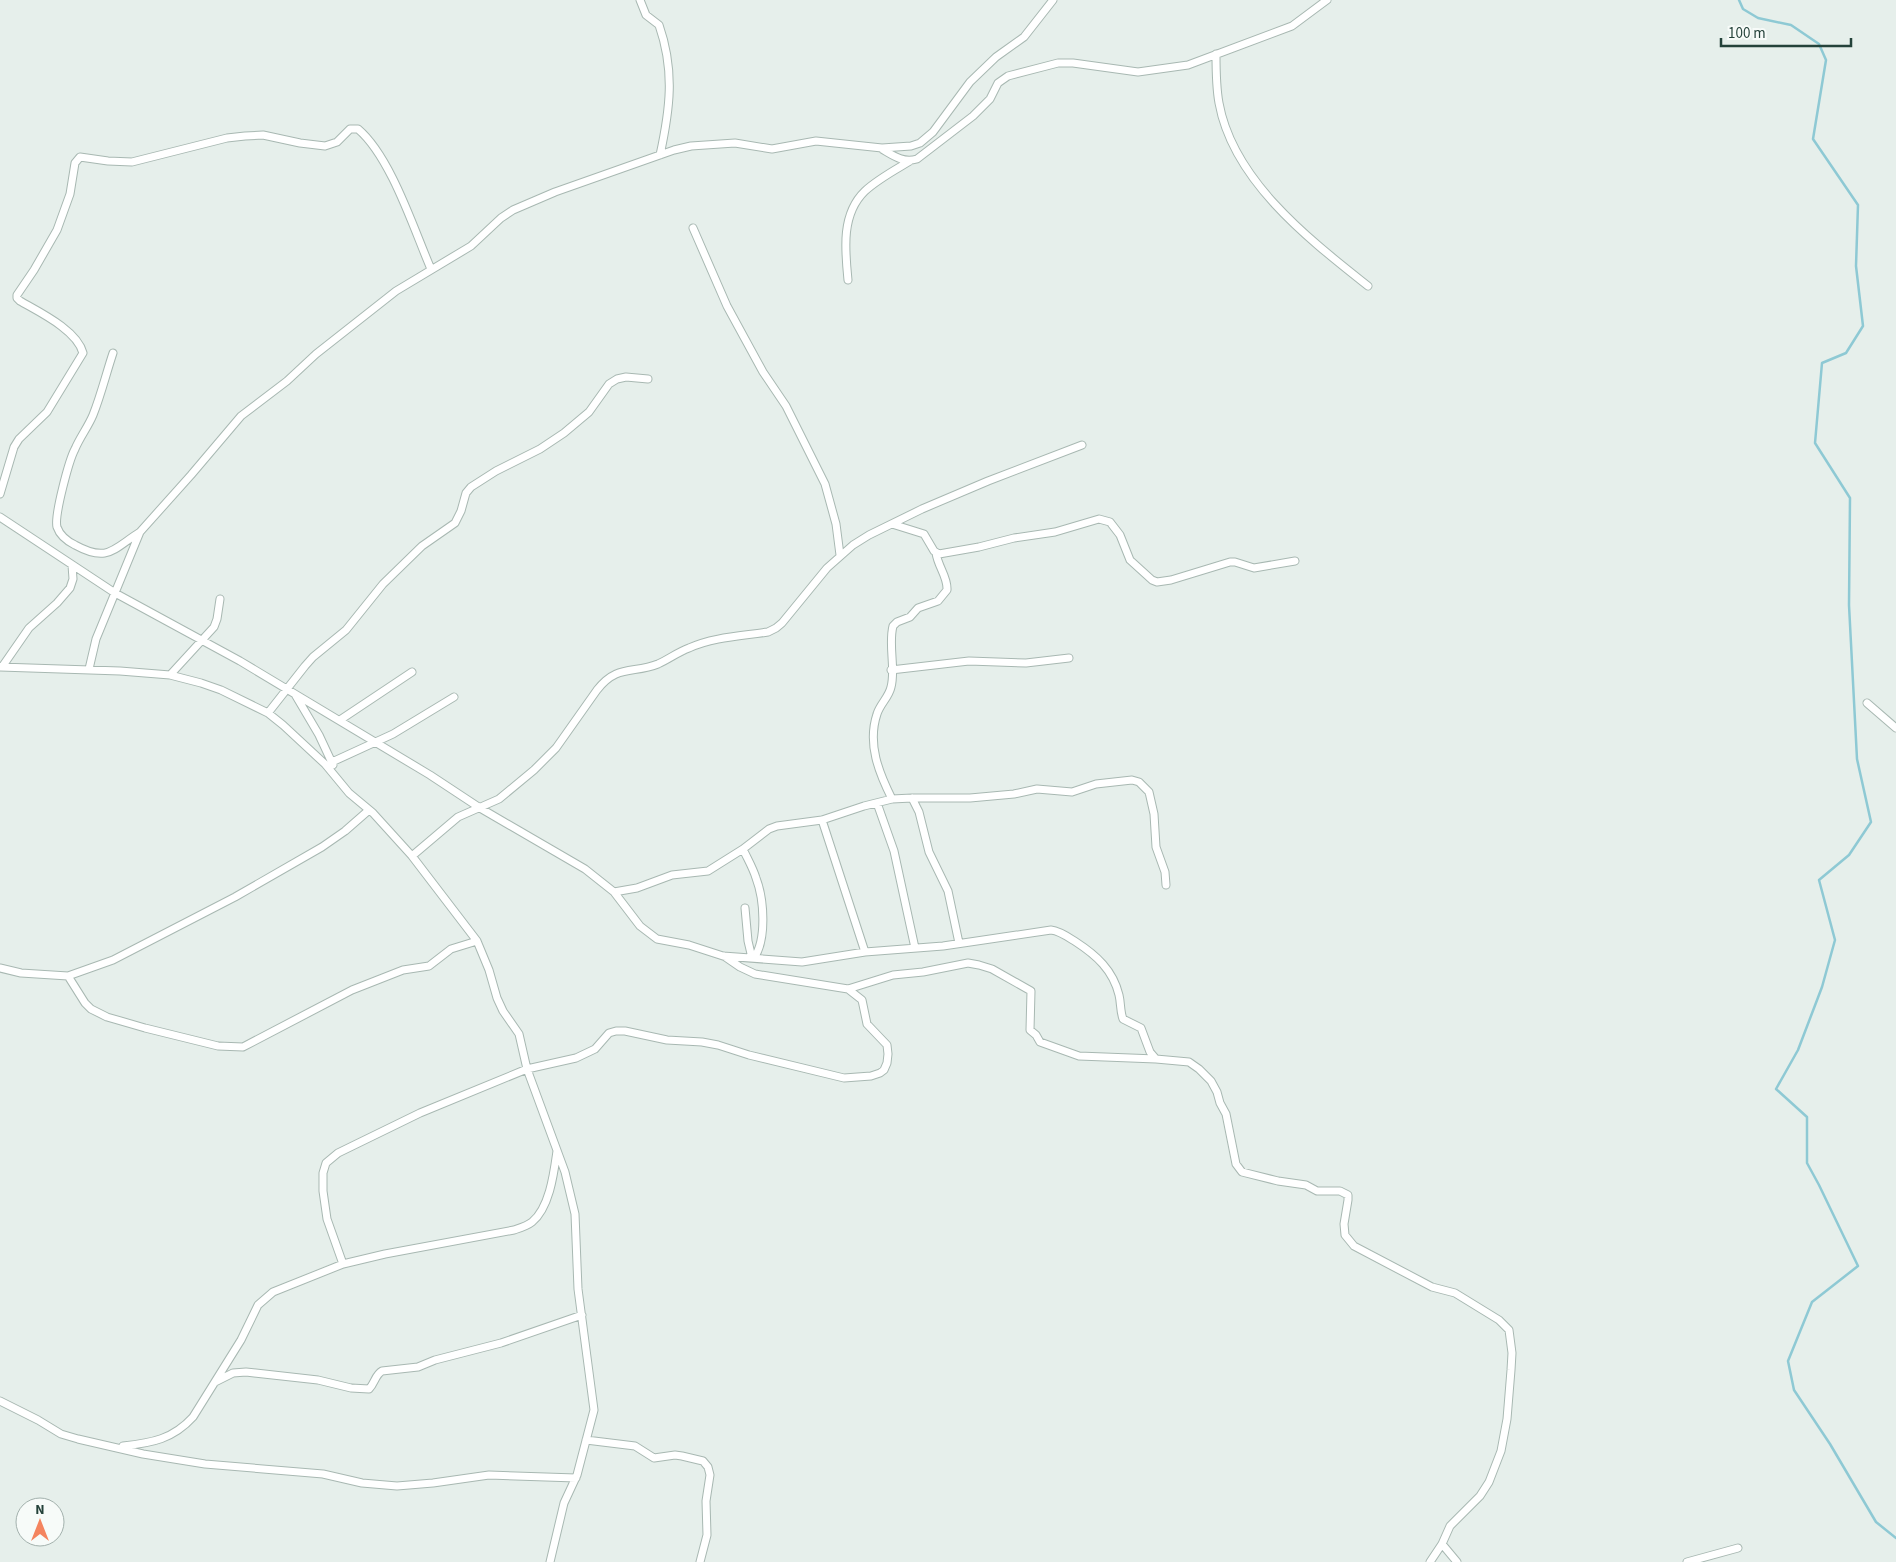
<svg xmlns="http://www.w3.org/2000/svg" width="1896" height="1562" font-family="'Source Sans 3',sans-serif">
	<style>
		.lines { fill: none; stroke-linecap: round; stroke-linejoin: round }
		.stream { stroke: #8ec9d4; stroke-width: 2.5 }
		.minor-casing { stroke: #a8b8b2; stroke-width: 9 }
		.minor { stroke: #fff; stroke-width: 7 }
	</style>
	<rect width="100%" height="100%" fill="#e6efeb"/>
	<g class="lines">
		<path class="stream" d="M1739 0 1743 9 1758 18 1791 25 1819 44 1826 60 1813 139 1858 205 1856 266 1863 326 1846 353 1822 363 1815 443 1850 498 1849 605 1857 759 1871 822 1849 855 1819 880 1835 940 1822 987 1798 1050 1776 1089 1807 1117V1163L1819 1185 1858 1266 1812 1302 1788 1361 1794 1390 1830 1444 1876 1522 1896 1538"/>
		<g class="minor-casing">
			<path id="minor" d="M640 0 646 15 659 25C675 71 670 109 660 155
				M1216 54C1216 70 1216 87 1219 103 1233 181 1310 240 1368 286
				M882 149C894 156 903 163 917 159L973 116 990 99 998 83 1008 76 1058 63H1073L1138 72 1188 65 1292 26 1327 0
				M693 228 727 306 763 372 786 406 825 484 836 524 840 555
				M848 280C845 250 841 214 865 191 878 179 895 170 910 161
				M113 353C106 374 101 395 93 415 88 427 80 437 75 449 69 460 54 516 57 527 60 536 67 541 75 545 108 563 113 549 140 532
				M0 494 14 447 19 439 47 412 83 353C77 330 39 312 20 301L17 298V295L34 270 57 230 70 194 75 163 80 157 108 161 132 162 227 138 245 136 263 135 300 143 325 146 337 142 350 129H358C391 157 414 230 431 269
				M0 517 115 593 240 661 430 775 480 808 585 869 614 892 640 926 657 939 689 945 723 956 802 962 865 952 943 946 1051 930C1060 931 1068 937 1076 942 1096 955 1113 970 1119 995 1121 1003 1120 1011 1123 1019L1141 1028 1150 1052 1156 1059 1189 1062 1199 1069 1211 1081 1217 1092 1220 1103 1226 1114 1236 1164 1242 1172 1278 1181 1306 1185 1317 1191H1340L1348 1195V1200L1344 1224 1345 1235 1354 1246 1432 1287 1455 1293 1499 1320 1509 1330 1512 1353 1511 1370 1507 1419 1501 1451 1489 1482 1480 1496 1450 1526 1442 1544 1430 1562
				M892 524 924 534 934 551 939 554 979 547 1014 538 1055 532 1099 519 1110 522 1120 535 1130 560 1152 580 1157 582 1171 580 1230 562H1235L1254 568 1295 561
				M0 667 120 671 170 675 201 683 221 690 268 713 283 725 325 764 349 793 373 813 412 856 477 941 489 970 497 998 503 1011 519 1034 527 1069 565 1172 575 1214 578 1289 594 1410 577 1475 564 1503 550 1562
				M2 667 29 628 57 603 70 588 73 579 72 565
				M89 669 96 639 140 532 191 475 241 416 287 381 316 354 396 291 471 246 501 218 513 210 555 192 674 150 691 146 735 143 772 149 816 141 882 148 911 146 920 143 933 132 970 82 996 57 1024 37 1053 0
				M891 670 969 661 1026 663 1069 658
				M170 675 214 627 217 619 220 599
				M296 696 319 735 333 765
				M1867 703 1896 728
				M268 713 305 666 313 657 346 630 383 584 422 546 455 523 461 511 466 493 471 487 496 471 540 449 564 433 589 412 609 384 617 379 626 377 648 379
				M340 720 412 672
				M332 762 393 734 454 697
				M912 798 919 812 929 852 948 891 959 943
				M892 799C879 773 867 744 877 714 880 704 889 697 891 687 896 669 888 645 893 626L897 622 910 617 918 608 938 601 947 590C948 577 938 567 936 553
				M877 803 894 851 915 948
				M822 820 865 952
				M743 849C747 858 753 868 756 878 764 899 767 939 754 958
				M412 856 458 817 499 799 534 770 556 748 597 690C617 664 633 674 658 664 669 659 678 652 689 648 713 637 742 636 768 632L776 628 782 623 827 568 853 545 869 535 922 509 988 481 1082 445
				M614 892 637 888 672 875 708 871 743 849 769 829 777 826 822 820 864 806 892 799 912 798H970L1014 794 1037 789 1072 792 1096 784 1132 780 1139 782 1149 792 1154 814 1156 847 1165 872 1166 885
				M745 908 748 941 752 958
				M724 956 740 967 755 974 848 989 893 975 923 972 968 963 979 965 992 969 1031 991 1030 1030 1036 1035 1040 1042 1079 1056 1156 1059
				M0 968 21 973 68 976 113 960 235 897 322 847 345 831 369 810
				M68 976 85 1003 91 1009 107 1017 145 1028 218 1046 243 1047 352 990 403 970 429 966 451 949 477 941
				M343 1264 327 1219 323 1191V1173L326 1163 338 1153 420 1113 527 1069 576 1058 595 1049 609 1033 616 1031H625L667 1040 702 1042 718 1045 749 1055 844 1078 871 1076 880 1073 884 1070 887 1063 888 1054 887 1045 867 1024 862 1000 848 989
				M215 1382 233 1373 246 1372 318 1380 351 1388 369 1389C375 1383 375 1375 382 1371L418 1367 435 1360 501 1343 582 1315
				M0 1401 38 1420 61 1434 78 1439 143 1454 205 1464 323 1474 362 1483 397 1486 433 1483 489 1475 576 1478
				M586 1440 635 1446 654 1458 675 1455 682 1456 703 1461 708 1467 710 1475 706 1501 707 1535 700 1562
				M123 1446C152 1443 173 1439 193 1417L241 1340 258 1305 273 1292 343 1264 385 1254 514 1230C520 1228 527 1226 532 1222 550 1207 554 1172 557 1151
				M1442 1544 1457 1562
				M1687 1562 1738 1548"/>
		</g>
		<use href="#minor" class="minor"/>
	</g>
	<g transform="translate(40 1522)"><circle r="24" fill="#f7fbf9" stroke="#a3b1ad"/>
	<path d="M0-4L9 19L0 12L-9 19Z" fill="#f4845f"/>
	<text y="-8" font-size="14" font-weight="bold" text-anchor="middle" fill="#24423a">N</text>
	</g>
	<path d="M1721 38v8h130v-8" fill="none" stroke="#24423a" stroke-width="2.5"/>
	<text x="1728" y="38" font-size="15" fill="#24423a" stroke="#f7fbf9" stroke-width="4" paint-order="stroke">100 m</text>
</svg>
